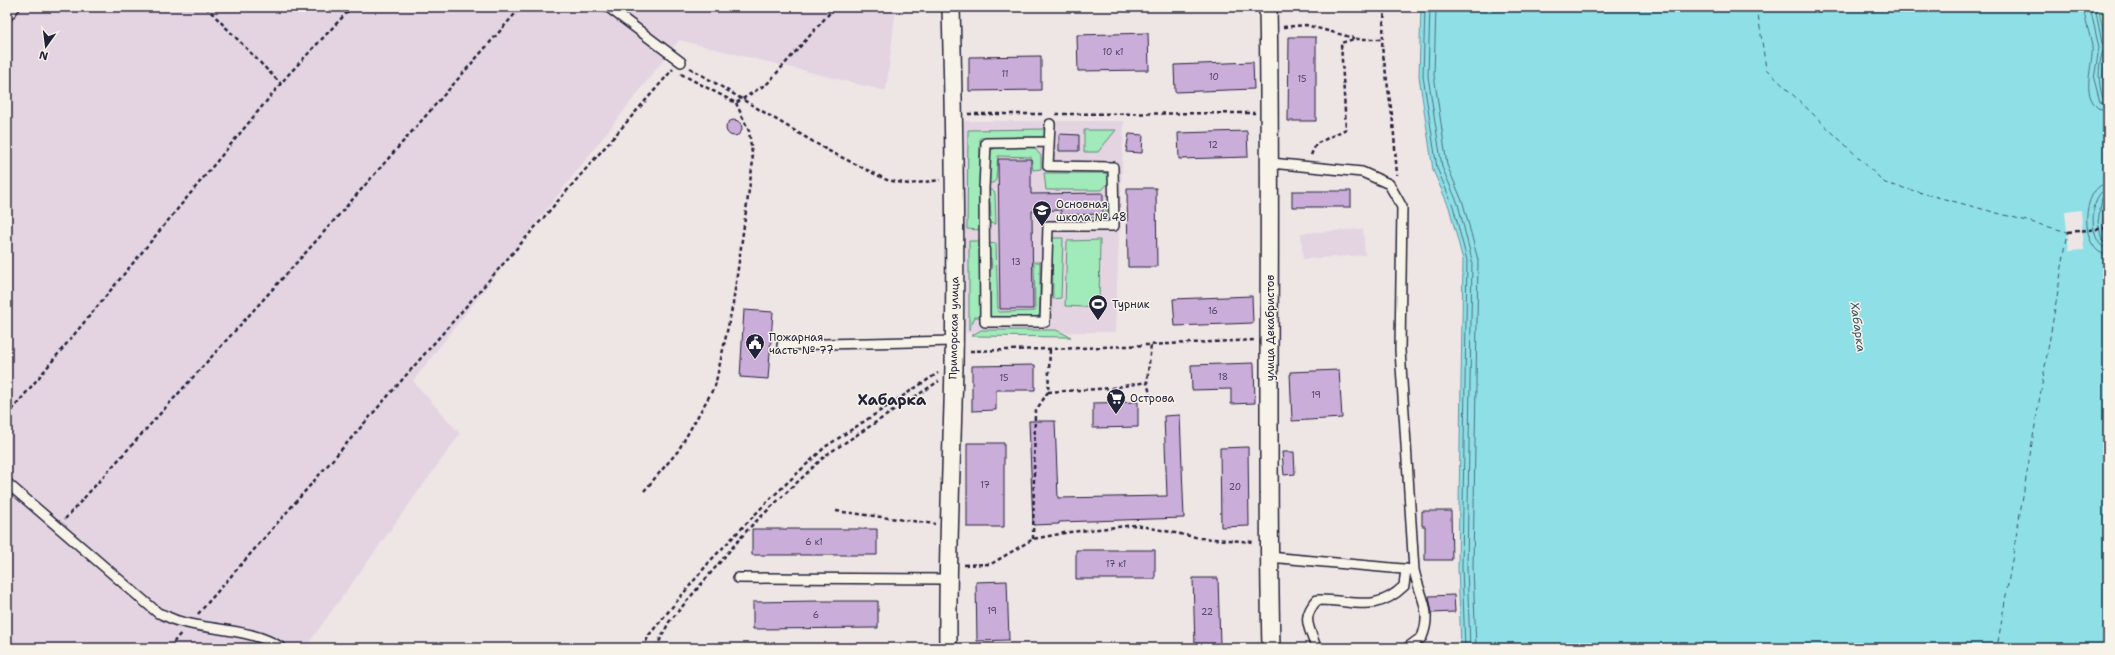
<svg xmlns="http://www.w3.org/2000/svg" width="2115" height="655" font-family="'Shantell Sans',sans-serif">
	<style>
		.built { fill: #e4d4e2 }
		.green { fill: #a1eab9; stroke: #62867a }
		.water { fill: #8ee0e6; stroke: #6394a2 }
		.pier { fill: #eee5e5 }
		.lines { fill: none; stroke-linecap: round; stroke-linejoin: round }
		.shore { stroke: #4d6e7f; stroke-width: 1 }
		.ferry { stroke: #3d5266; stroke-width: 1; stroke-dasharray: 5 4; stroke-linecap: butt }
		.building { fill: #cbadda; stroke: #22223b }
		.service-casing { stroke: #22223b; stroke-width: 12 }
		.minor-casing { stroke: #22223b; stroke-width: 20 }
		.path { stroke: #22223b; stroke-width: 2.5; stroke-dasharray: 4 3; stroke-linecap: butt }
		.service { stroke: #f7f3e8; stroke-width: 9 }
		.minor { stroke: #f7f3e8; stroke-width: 17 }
		.labels { text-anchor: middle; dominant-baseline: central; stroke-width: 3; stroke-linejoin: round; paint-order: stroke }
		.number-label { font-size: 9px; fill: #4c4563 }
		.poi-label { font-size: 11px; fill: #22223b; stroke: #f7f3e8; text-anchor: start }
		.street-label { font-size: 11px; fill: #22223b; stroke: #f7f3e8 }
		.water-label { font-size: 12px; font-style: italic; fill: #3d5266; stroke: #f7f3e8 }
		.district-label { font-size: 15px; font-weight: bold; fill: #22223b; stroke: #f7f3e8 }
	</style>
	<rect width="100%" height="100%" fill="#eee5e5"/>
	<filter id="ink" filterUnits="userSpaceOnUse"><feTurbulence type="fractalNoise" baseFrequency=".025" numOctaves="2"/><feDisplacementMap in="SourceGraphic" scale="8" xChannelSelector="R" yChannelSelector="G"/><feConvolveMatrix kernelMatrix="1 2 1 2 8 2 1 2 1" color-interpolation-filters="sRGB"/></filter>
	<g filter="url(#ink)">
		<path class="built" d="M7 7H896L886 91 679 40 413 381 460 434 305 648H7Z
			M963 121H1124L1115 332 966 333Z
			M1363 229 1365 255 1303 259 1301 233Z"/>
		<path class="green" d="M2098 7H2108V49L2107 48Z
			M1046 129 1045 137 980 138V230L967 229 968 130Z
			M1084 130H1116L1098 152H1084Z
			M999 146H1033L1041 156V169L1033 170 1031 157 998 156 996 180 993 183H988V158L990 151Z
			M1044 173H1106L1110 181 1102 190H1046Z
			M988 190H992L995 193 996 224 988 223V218L991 216 990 202H987Z
			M1107 204H1111V219L1106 224 1062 222V216L1105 218Z
			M1052 238H1063L1061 298 1053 299Z
			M1100 240 1099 308 1065 306 1067 241Z
			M969 241H979L981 317H975L969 330Z
			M996 243 998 312 1035 311 1034 262H1040V314L1034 320 992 318 988 315V271L992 269 991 258 986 257 987 244Z
			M981 330H1056L1071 337 971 336Z"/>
		<path class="water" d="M1421 7H2098L2107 48 2103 79 2108 103V191L2102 222 2108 246V648H1461L1458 567 1463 260 1449 207 1433 170 1419 76Z"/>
		<path class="pier" d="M2081 210 2084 250 2069 251 2065 212Z"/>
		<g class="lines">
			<path class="shore" d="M1425 7 1423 76 1437 168 1453 206 1467 260 1462 567 1465 648
				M1430 7 1428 76 1442 167 1458 204 1472 260 1467 567 1470 648
				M1436 7 1434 75 1447 165 1463 203 1478 260 1473 567 1476 648
				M2084 7C2084 20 2090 33 2092 46 2094 65 2080 93 2098 108L2108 111
				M2090 7 2099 48 2094 79 2100 102 2108 105
				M2095 7 2102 43 2105 48C2097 60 2098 85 2103 98L2108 100
				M2108 183C2080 185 2079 254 2108 255
				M2108 189C2088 191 2088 247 2108 249
				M2108 195 2102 198 2098 222 2102 241 2108 243"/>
			<path class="ferry" d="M1757 7 1766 69 1885 183 2068 232 1997 648"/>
		</g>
		<path class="building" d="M1148 33 1149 70 1078 71 1077 35Z
			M1289 37H1316V121H1288Z
			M1041 56V90L969 91V57Z
			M1253 62 1254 89 1175 92 1174 65Z
			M726 128a8 8 0 1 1 16 0a8 8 0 1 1-16 0Z
			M1247 131 1248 157 1179 159 1178 133Z
			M1059 134 1079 135V151H1059Z
			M1129 134 1143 135 1142 153 1126 152Z
			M998 159H1031V194L1103 193V214L1061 215V210L1032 211 1033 309H1000Z
			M1127 188H1156L1157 267H1128Z
			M1292 191H1351V207H1292Z
			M1252 296 1253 323 1175 326 1173 299Z
			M744 310 773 312 768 379 740 377Z
			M1254 363 1255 403 1231 404V389L1192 390 1191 365Z
			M1035 365V390H996V410L972 411V366Z
			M1339 370 1342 418 1292 421 1290 372Z
			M1138 402V427L1093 428V403Z
			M1180 415 1184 518 1059 522V524L1033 525 1029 421H1055L1058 498 1167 496 1164 416Z
			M967 443H1004V527H967Z
			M1248 447 1249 526 1221 527 1220 448Z
			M1282 452H1294L1295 474 1284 475Z
			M1422 511H1451L1452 560H1425V526H1422Z
			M752 529H877V555H752Z
			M1076 550H1155V579H1076Z
			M1193 578H1218L1220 645 1195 646Z
			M1007 581 1009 640 977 641 976 582Z
			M1454 595 1455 612 1432 613 1429 596Z
			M818 601H878V628L753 629V602Z"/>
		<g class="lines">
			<g class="service-casing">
				<path id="service" d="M608 7 681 62
					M7 17 15 7
					M1049 142 986 143 984 189 985 322H1045L1048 226H1114L1113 167 1048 166 1050 124
					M782 345 954 341
					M7 483 158 613C165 615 171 619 178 621 213 631 250 628 282 648
					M1269 557 1414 570 1400 350 1402 207 1389 184 1362 172 1271 163
					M738 578 947 579
					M1316 648C1310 627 1300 619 1317 600 1352 599 1374 615 1404 586L1406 569
					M1407 648 1422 637C1433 610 1419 595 1414 570"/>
			</g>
			<g class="minor-casing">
				<path id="minor" d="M1268 7C1272 221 1266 434 1271 648
					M948 648C947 553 952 459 954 365 956 245 954 126 951 7"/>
			</g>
			<path class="path" d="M206 7 281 84
				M1385 7 1382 47 1393 122 1397 175
				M1283 27 1306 25 1354 38
				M690 68 827 150 887 180 909 184 940 180
				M681 74 736 103 768 83 835 7
				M968 114H1043
				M1056 114 1255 113
				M1311 155 1316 144 1346 129 1341 43 1354 39H1382
				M2068 232 2108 228
				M970 351 1082 348 1255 340
				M1048 392 1112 388 1147 382
				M1151 398 1147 382 1151 345
				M7 416 288 75 352 7
				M644 491 678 451 715 386 733 304 753 161 749 131 736 103
				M836 511 935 524
				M65 519 317 240 521 7
				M1033 539 1035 412 1048 392 1050 349
				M964 565 991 564 1033 539 1070 532 1136 525 1200 538 1254 542
				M198 614 673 69
				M169 648 181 633
				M643 648 649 635 711 560 767 502 825 447 938 373
				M656 648 669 622 749 528 826 455 939 381"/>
			<use href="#service" class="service"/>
			<use href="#minor" class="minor"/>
		</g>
	</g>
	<defs>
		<g id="school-pin" transform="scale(1)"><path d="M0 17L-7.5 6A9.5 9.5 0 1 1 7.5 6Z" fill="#22223b" stroke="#f7f3e8"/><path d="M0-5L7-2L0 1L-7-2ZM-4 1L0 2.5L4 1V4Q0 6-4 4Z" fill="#fff"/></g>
		<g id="stadium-pin" transform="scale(1)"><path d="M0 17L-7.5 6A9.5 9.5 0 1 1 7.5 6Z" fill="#22223b" stroke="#f7f3e8"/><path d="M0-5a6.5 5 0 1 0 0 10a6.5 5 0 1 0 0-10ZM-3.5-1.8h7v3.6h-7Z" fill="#fff"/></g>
		<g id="civic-pin" transform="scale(1)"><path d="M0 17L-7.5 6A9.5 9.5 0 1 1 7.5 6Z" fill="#22223b" stroke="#f7f3e8"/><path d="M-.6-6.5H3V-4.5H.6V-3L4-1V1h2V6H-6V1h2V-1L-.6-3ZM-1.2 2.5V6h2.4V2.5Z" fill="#fff"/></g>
		<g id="supermarket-pin" transform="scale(1)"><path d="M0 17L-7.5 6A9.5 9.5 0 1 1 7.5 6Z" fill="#22223b" stroke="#f7f3e8"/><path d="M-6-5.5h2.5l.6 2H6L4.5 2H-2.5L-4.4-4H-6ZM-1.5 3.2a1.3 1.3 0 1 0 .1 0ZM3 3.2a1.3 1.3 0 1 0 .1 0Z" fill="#fff"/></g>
	</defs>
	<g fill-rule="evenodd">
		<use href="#school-pin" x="1042" y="210"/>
		<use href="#stadium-pin" x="1098" y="304"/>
		<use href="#civic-pin" x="755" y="343"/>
		<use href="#supermarket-pin" x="1116" y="398"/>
	</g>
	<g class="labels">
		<g class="number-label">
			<text x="1113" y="52">10 к1</text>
			<text x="1005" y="74">11</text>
			<text x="1214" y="77">10</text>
			<text x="1302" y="79">15</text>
			<text x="1213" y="145">12</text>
			<text x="1016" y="262">13</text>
			<text x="1213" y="311">16</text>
			<text x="1223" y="377">18</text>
			<text x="1004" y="378">15</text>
			<text x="1316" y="395">19</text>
			<text x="985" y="485">17</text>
			<text x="1235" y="487">20</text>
			<text x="814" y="542">6 к1</text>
			<text x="1116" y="564">17 к1</text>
			<text x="992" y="611">19</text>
			<text x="1207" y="612">22</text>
			<text x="816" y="615">6</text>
		</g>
		<g class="poi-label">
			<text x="1056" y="204">Основная<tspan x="1056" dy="13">школа № 48</tspan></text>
			<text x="1112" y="304">Турник</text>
			<text x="769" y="337">Пожарная<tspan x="769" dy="13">часть № 77</tspan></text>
			<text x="1130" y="398">Острова</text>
		</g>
		<g class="street-label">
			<text transform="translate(954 328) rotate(-89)">Приморская улица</text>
			<text transform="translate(1270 328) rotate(-90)">улица Декабристов</text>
		</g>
		<g class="water-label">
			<text transform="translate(1858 327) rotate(82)">Хабарка</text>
		</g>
		<g class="district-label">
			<text x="892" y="400">Хабарка</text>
		</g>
	</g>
	<rect width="2115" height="655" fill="none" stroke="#f7f3e8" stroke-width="24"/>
	<rect x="12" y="12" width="2091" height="631" fill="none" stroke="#22223b" stroke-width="1.5" filter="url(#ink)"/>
	<g transform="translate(46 46) rotate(194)" stroke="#f7f3e8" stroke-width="3" paint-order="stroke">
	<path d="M0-3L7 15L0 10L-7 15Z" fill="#22223b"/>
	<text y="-6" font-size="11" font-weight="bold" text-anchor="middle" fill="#22223b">N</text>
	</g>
</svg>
